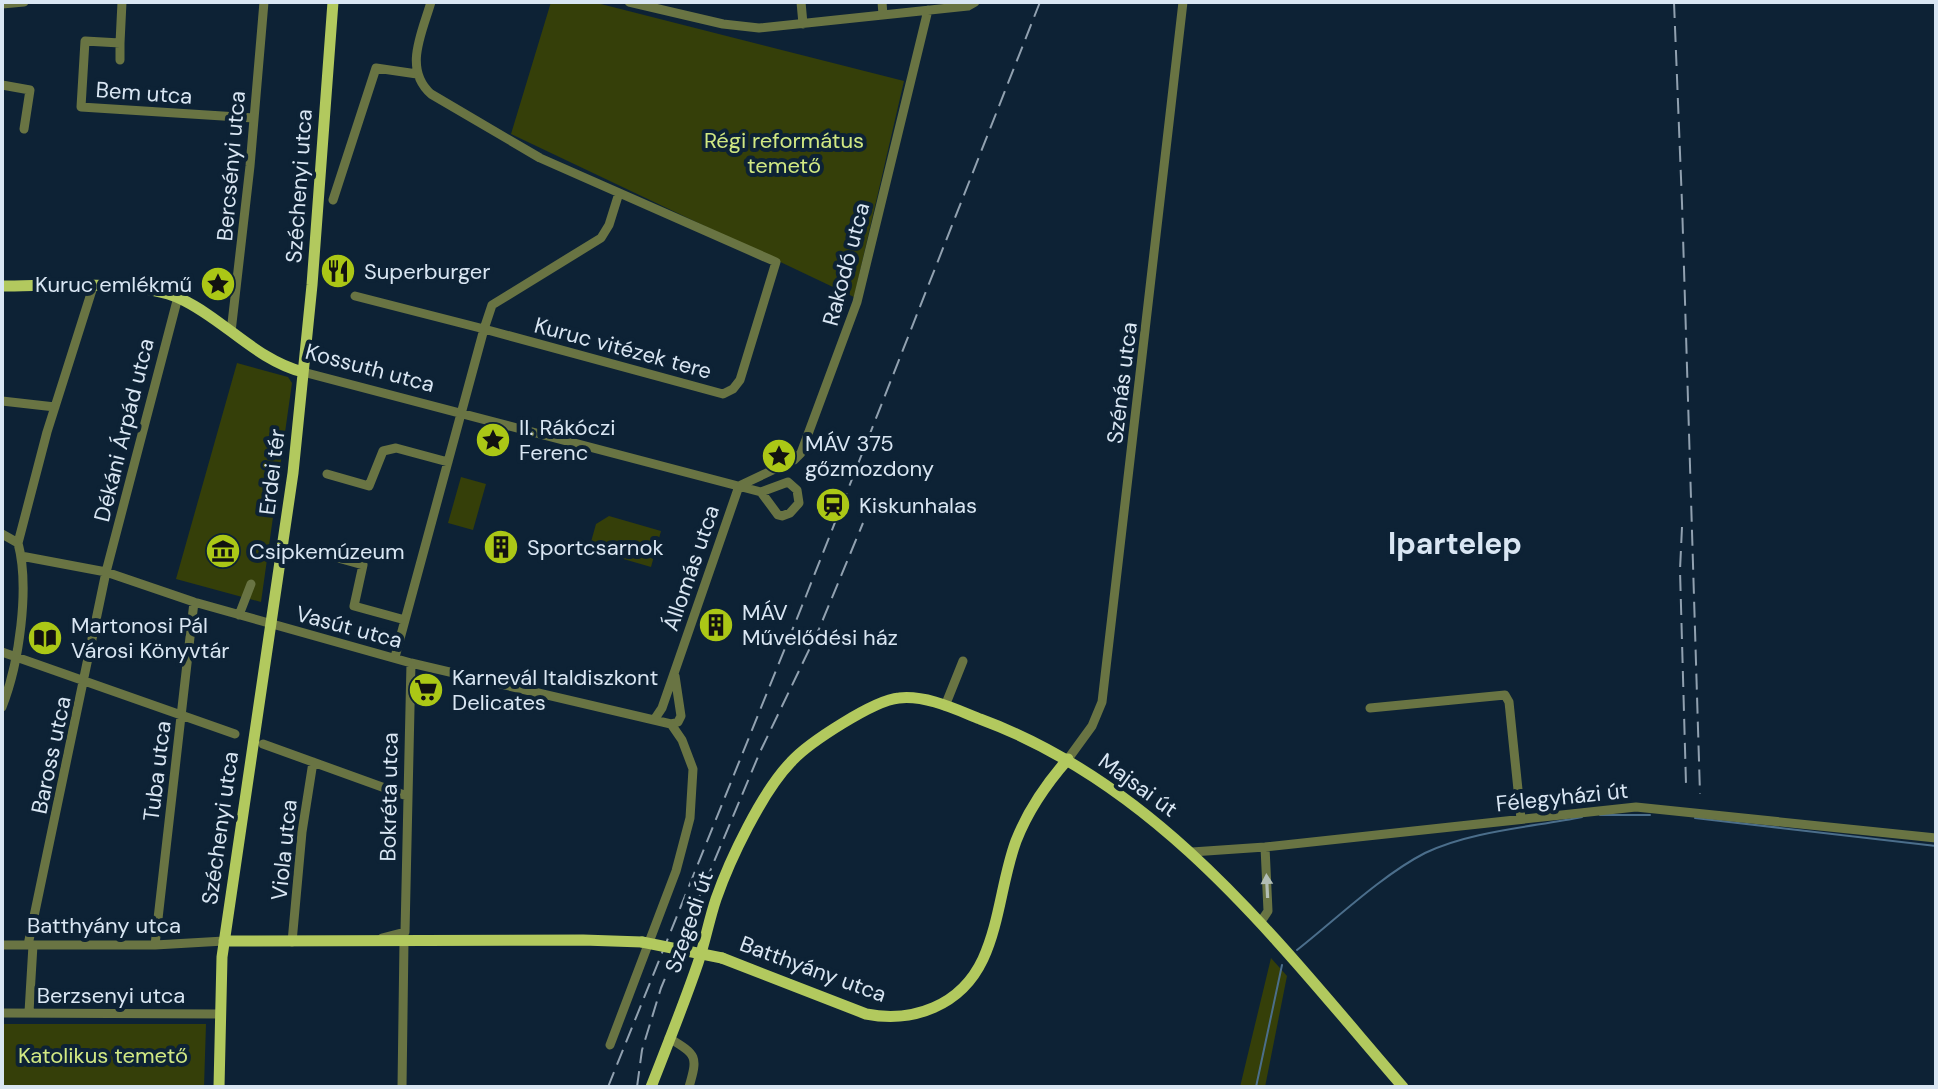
<svg xmlns="http://www.w3.org/2000/svg" width="1938" height="1089" font-family="'DM Sans',sans-serif">
	<style>
		.green { fill: #353f09 }
		.lines { fill: none; stroke-linecap: round; stroke-linejoin: round }
		.stream { stroke: #4b6e8b; stroke-width: 2 }
		.minor { stroke: #697443; stroke-width: 9 }
		.major { stroke: #b2c95e; stroke-width: 11 }
		.rail { stroke: #91a1b0; stroke-width: 2; stroke-dasharray: 16 8; stroke-linecap: butt }
		.major-bridge { stroke: #b2c95e; stroke-width: 11 }
		.oneway { fill: #b2beb5 }
		.labels { text-anchor: middle; dominant-baseline: central; stroke-width: 8; stroke-linejoin: round; paint-order: stroke }
		.street-label { font-size: 22px; fill: #d9e6f3; stroke: #0d2235 }
		.park-label { font-size: 22px; fill: #d1e883; stroke: #0d2235 }
		.poi-label { font-size: 22px; fill: #d9e6f3; stroke: #0d2235; text-anchor: start }
		.district-label { font-size: 30px; font-weight: bold; fill: #d9e6f3; stroke: #0d2235 }
	</style>
	<rect width="100%" height="100%" fill="#0d2235"/>
	<path class="green" d="M551 2H593L904 81 854 297 511 134Z
		M237 363 288 377 292 383 261 602 176 579Z
		M461 477 486 484 473 530 448 523Z
		M609 516 661 531 651 567 589 549 596 524Z
		M1271 958 1287 976 1265 1087H1240Z
		M2 1024H206L204 1087H2Z"/>
	<g class="lines">
		<path class="stream" d="M1600 815H1650
			M1695 818 1936 846
			M1297 950C1335 920 1382 875 1425 853 1470 831 1533 827 1582 817
			M1256 1087 1282 965"/>
		<path class="minor" d="M122 2 120 43 85 41 81 107 254 118
			M431 2C422 33 403 69 431 94L540 158 776 262 740 380 733 389 723 394 484 329 492 305 601 238 609 225 619 193
			M629 2 723 24 759 28 968 6 975 2
			M801 2 803 24
			M882 2 883 15
			M2 4 24 2
			M120 60V43
			M2 85 30 90 24 129
			M333 200 376 68 417 74
			M355 296 484 329 395 657
			M231 332 250 166 264 2
			M303 372 761 492 788 482 797 490 799 503 790 513 782 516 778 515 761 492
			M2 401 55 407
			M327 474 369 486 383 451 396 448 448 462
			M739 486 794 460 801 453 857 302 928 10
			M2 534 18 543
			M313 551 363 565 354 606 405 620
			M21 556 106 572 194 602 411 663 671 724
			M239 615 251 584
			M2 652 235 734
			M945 706 963 661
			M2 707C19 664 30 588 18 543L47 432 93 287
			M1370 708 1505 695 1509 702 1521 819
			M654 720 662 708 739 486
			M671 724 678 722 681 716 675 676
			M263 744 407 796
			M1068 759 1092 726 1102 702 1183 2
			M1192 852 1265 847 1636 807 1936 838
			M1260 923 1268 911 1265 847
			M382 938 405 932 411 663
			M292 942 302 832 313 762
			M2 945H155L224 941
			M28 945 106 572 178 297
			M155 945 194 602
			M29 1012 33 945
			M2 1013 219 1014
			M669 1038C697 1055 698 1056 689 1087
			M610 1045 676 871 690 818 693 769 682 740 671 724
			M402 1087 404 941"/>
		<path class="major" d="M2 286C50 286 140 279 181 299 224 319 256 360 303 372
			M224 941 583 940 642 942
			M722 958 866 1014C913 1023 961 1006 983 959 1000 922 1002 879 1016 841 1028 810 1046 784 1068 759
			M219 1087 222 957 293 473 312 285 333 2
			M651 1087C667 1046 684 1004 698 963 705 942 709 920 716 899 730 859 762 792 791 762 808 743 874 700 899 698 926 695 955 709 980 719 1162 786 1280 945 1403 1087"/>
		<path class="rail" d="M1674 2 1682 203 1700 794
			M1682 527 1680 570 1686 784
			M608 1087 806 596 1040 2
			M637 1087 642 1050 661 988 760 752 819 629 863 523"/>
		<path class="major-bridge" d="M642 942 722 958"/>
	</g>
	<defs><path id="oneway-solid" d="M-6-.8H1V-3.2L6.5 0L1 3.2V.8H-6Z" transform="scale(2)"/></defs>
	<use class="oneway" href="#oneway-solid" transform="translate(1267 886) rotate(-93)"/>
	<defs>
		<g id="restaurant-disc" transform="scale(1.8)"><circle r="9.5" fill="#abc716" stroke="#0d2235"/><path d="M-5-6h1v4h1v-4h1v4h1v-4h1v5L-1.5 .5V6h-2V.5L-5-1ZM5-6V6H3V1.5H1.5Q1.5-4 5-6Z" fill="#111"/></g>
		<g id="sight-disc" transform="scale(1.8)"><circle r="9.5" fill="#abc716" stroke="#0d2235"/><path d="M0-6L1.8-2.2L6-1.7L2.9 1.2L3.7 5.4L0 3.3L-3.7 5.4L-2.9 1.2L-6-1.7L-1.8-2.2Z" fill="#111"/></g>
		<g id="station-disc" transform="scale(1.8)"><circle r="9.5" fill="#abc716" stroke="#0d2235"/><path d="M-3-6H3Q5-6 5-4V2Q5 4 3 4L4.5 6H3L1.5 4h-3L-3 6H-4.5L-3 4Q-5 4-5 2V-4Q-5-6-3-6ZM-3.5-4v3h7v-3ZM-3.5 1v1.5H-2V1ZM2 1v1.5H3.5V1Z" fill="#111"/></g>
		<g id="building-disc" transform="scale(1.8)"><circle r="9.5" fill="#abc716" stroke="#0d2235"/><path d="M-4-6H4V6H1V3H-1V6H-4ZM-2.5-4.3h1.7v1.8h-1.7ZM.8-4.3h1.7v1.8H.8ZM-2.5-1h1.7V.8h-1.7ZM.8-1h1.7V.8H.8Z" fill="#111"/></g>
		<g id="museum-disc" transform="scale(1.8)"><circle r="9.5" fill="#abc716" stroke="#0d2235"/><path d="M0-6L6-3V-2H-6V-3ZM-5-1h2V3h-2ZM-1-1h2V3h-2ZM3-1h2V3H3ZM-6 4H6V6H-6Z" fill="#111"/></g>
		<g id="library-disc" transform="scale(1.8)"><circle r="9.5" fill="#abc716" stroke="#0d2235"/><path d="M-6-4Q-3-5.5-.7-3.5V5Q-3 3-6 4ZM6-4Q3-5.5 .7-3.5V5Q3 3 6 4Z" fill="#111"/></g>
		<g id="supermarket-disc" transform="scale(1.8)"><circle r="9.5" fill="#abc716" stroke="#0d2235"/><path d="M-6-5.5h2.5l.6 2H6L4.5 2H-2.5L-4.4-4H-6ZM-1.5 3.2a1.3 1.3 0 1 0 .1 0ZM3 3.2a1.3 1.3 0 1 0 .1 0Z" fill="#111"/></g>
	</defs>
	<g fill-rule="evenodd">
		<use href="#restaurant-disc" x="338" y="271"/>
		<use href="#sight-disc" x="218" y="284"/>
		<use href="#sight-disc" x="493" y="440"/>
		<use href="#sight-disc" x="779" y="456"/>
		<use href="#station-disc" x="833" y="505"/>
		<use href="#building-disc" x="501" y="547"/>
		<use href="#museum-disc" x="223" y="551"/>
		<use href="#building-disc" x="716" y="625"/>
		<use href="#library-disc" x="45" y="638"/>
		<use href="#supermarket-disc" x="426" y="690"/>
	</g>
	<g class="labels">
		<g class="street-label">
			<text transform="translate(144 93) rotate(4)">Bem utca</text>
			<text transform="translate(231 166) rotate(-85)">Bercsényi utca</text>
			<text transform="translate(299 186) rotate(-86)">Széchenyi utca</text>
			<text transform="translate(846 264) rotate(-75)">Rakodó utca</text>
			<text transform="translate(623 348) rotate(15)">Kuruc vitézek tere</text>
			<text transform="translate(370 368) rotate(15)">Kossuth utca</text>
			<text transform="translate(1122 383) rotate(-83)">Szénás utca</text>
			<text transform="translate(124 430) rotate(-76)">Dékáni Árpád utca</text>
			<text transform="translate(272 472) rotate(-83)">Erdei tér</text>
			<text transform="translate(691 568) rotate(-71)">Állomás utca</text>
			<text transform="translate(349 627) rotate(15)">Vasút utca</text>
			<text transform="translate(51 755) rotate(-78)">Baross utca</text>
			<text transform="translate(157 771) rotate(-83)">Tuba utca</text>
			<text transform="translate(1138 785) rotate(36)">Majsai út</text>
			<text transform="translate(389 797) rotate(-89)">Bokréta utca</text>
			<text transform="translate(1562 797) rotate(-6)">Félegyházi út</text>
			<text transform="translate(220 828) rotate(-82)">Széchenyi utca</text>
			<text transform="translate(284 850) rotate(-84)">Viola utca</text>
			<text transform="translate(689 922) rotate(-71)">Szegedi út</text>
			<text x="104" y="925">Batthyány utca</text>
			<text transform="translate(813 969) rotate(20)">Batthyány utca</text>
			<text x="111" y="995">Berzsenyi utca</text>
		</g>
		<g class="park-label">
			<text x="784" y="140">Régi református<tspan x="784" dy="25">temető</tspan></text>
			<text x="103" y="1055">Katolikus temető</text>
		</g>
		<g class="poi-label">
			<text x="364" y="271">Superburger</text>
			<text x="192" y="284" text-anchor="end">Kuruc emlékmű</text>
			<text x="519" y="427">II. Rákóczi<tspan x="519" dy="25">Ferenc</tspan></text>
			<text x="805" y="443">MÁV 375<tspan x="805" dy="25">gőzmozdony</tspan></text>
			<text x="859" y="505">Kiskunhalas</text>
			<text x="527" y="547">Sportcsarnok</text>
			<text x="249" y="551">Csipkemúzeum</text>
			<text x="742" y="612">MÁV<tspan x="742" dy="25">Művelődési ház</tspan></text>
			<text x="71" y="625">Martonosi Pál<tspan x="71" dy="25">Városi Könyvtár</tspan></text>
			<text x="452" y="677">Karnevál Italdiszkont<tspan x="452" dy="25">Delicates</tspan></text>
		</g>
		<g class="district-label">
			<text x="1455" y="543">Ipartelep</text>
		</g>
	</g>
	<rect width="1938" height="1089" fill="none" stroke="#d9e6f3" stroke-width="8"/>
</svg>
